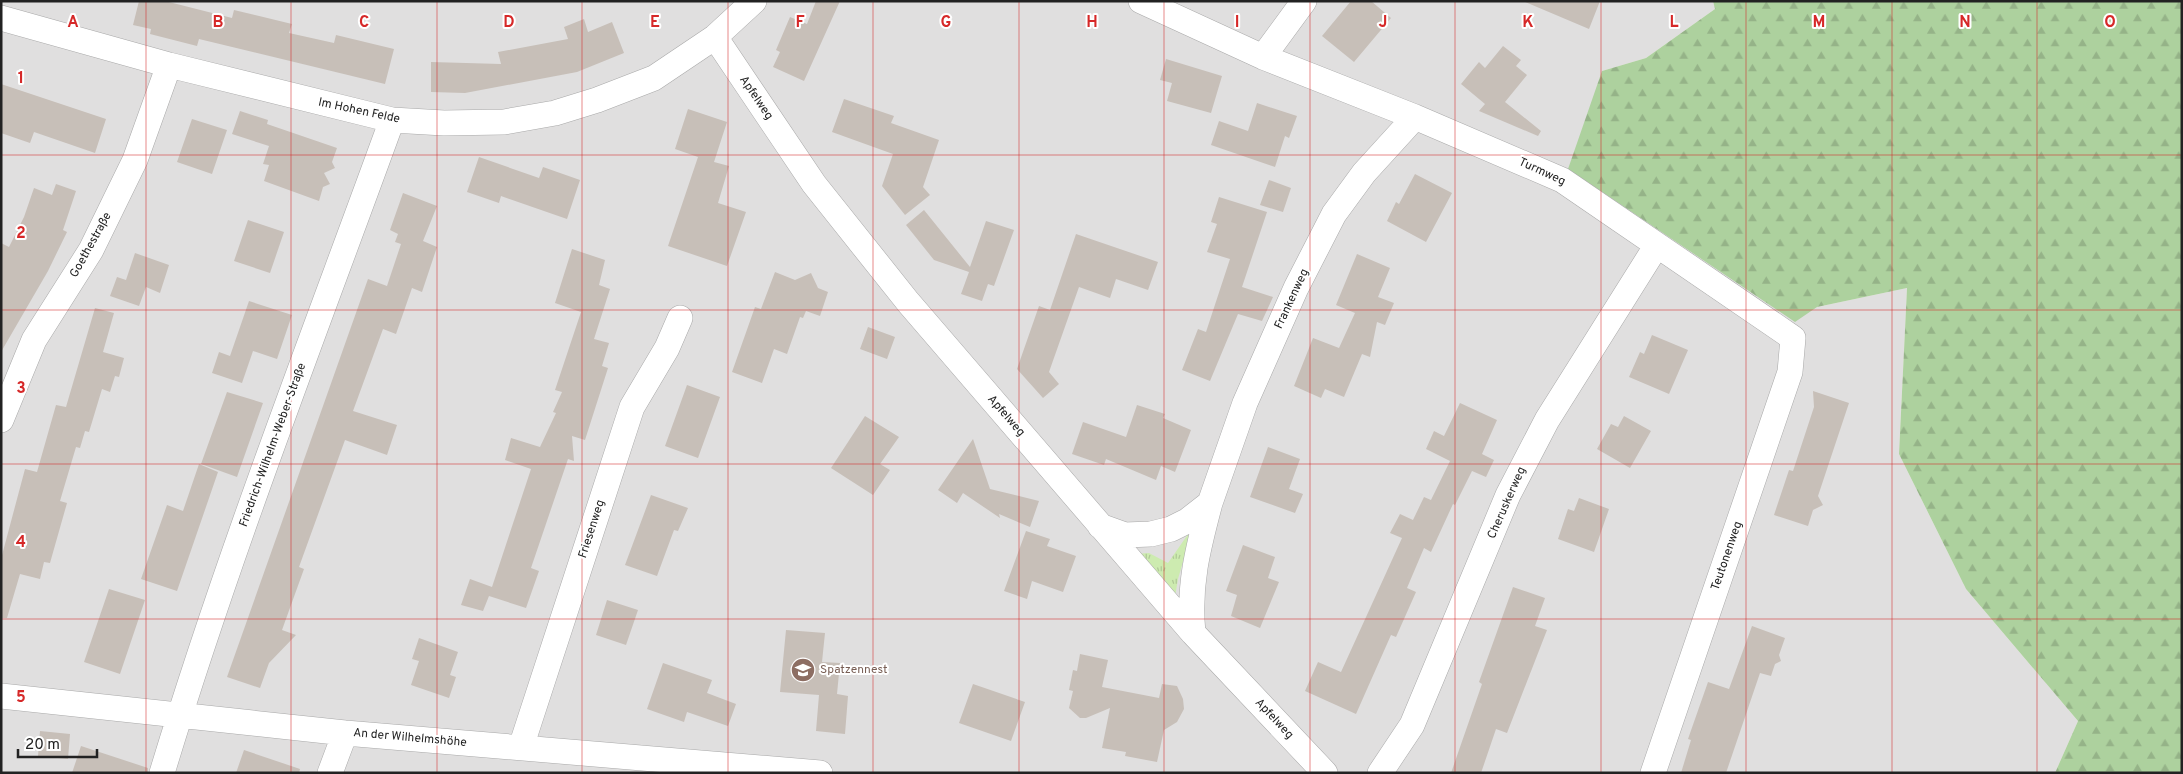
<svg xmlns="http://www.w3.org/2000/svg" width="2183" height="774" font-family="Overpass,sans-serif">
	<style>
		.residential { fill: #e0dfdf }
		.grass { fill: url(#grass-tufts) }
		.forest { fill: url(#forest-firs) }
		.building { fill: #c7bfb8 }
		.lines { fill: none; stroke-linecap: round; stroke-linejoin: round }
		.minor-casing { stroke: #a9a9a9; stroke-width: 26 }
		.minor { stroke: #fff; stroke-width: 25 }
		.grid { fill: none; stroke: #d62828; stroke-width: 1; stroke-opacity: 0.55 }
		.labels { text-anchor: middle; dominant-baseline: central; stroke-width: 4; stroke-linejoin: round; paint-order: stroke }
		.street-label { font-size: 12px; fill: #222; stroke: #fff }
		.education-label { font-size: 12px; fill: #785e54; stroke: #fff; text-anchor: start }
		.grid-label { font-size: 16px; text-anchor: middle; font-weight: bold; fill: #d62828; stroke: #fff; stroke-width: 4; stroke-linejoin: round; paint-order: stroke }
	</style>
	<defs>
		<pattern id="grass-tufts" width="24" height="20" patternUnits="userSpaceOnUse" patternTransform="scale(1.25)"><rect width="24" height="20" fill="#cdebb0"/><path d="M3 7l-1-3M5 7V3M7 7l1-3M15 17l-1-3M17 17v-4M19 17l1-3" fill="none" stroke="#b0c997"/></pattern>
		<pattern id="forest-firs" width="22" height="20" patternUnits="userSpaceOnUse" patternTransform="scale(1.25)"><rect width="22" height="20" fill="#add19e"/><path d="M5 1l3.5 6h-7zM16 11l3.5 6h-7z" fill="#95b388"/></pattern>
	</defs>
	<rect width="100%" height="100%" fill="#f2efe9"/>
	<path class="residential" d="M1 1H1713L1715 9 1646 58 1602 71 1817 307 1907 288 1899 454 1966 589 2078 721 2055 773H1Z"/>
	<path class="grass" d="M1193 527 1178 579 1172 615 1121 555 1149 553 1168 563Z"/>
	<path class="forest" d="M1713 1H2182V773H2055L2078 721 1966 589 1899 454 1907 288 1817 307 1795 322 1568 169 1602 71 1646 58 1715 9Z"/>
	<path class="building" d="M139 1H165L232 18 234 10 292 24 289 33 334 43 336 35 394 49 385 84 199 39 197 46 150 34 151 29 133 25Z
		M816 1H840L804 81 773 67 780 52 776 50 790 17 807 24Z
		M1351 1H1371L1391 18 1354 62 1322 36Z
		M1523 1H1600L1589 29Z
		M584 19 588 32 612 22 624 53 577 72 465 93 431 92V62L501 64 498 52 568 39 564 27Z
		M1503 46 1521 60 1516 66 1527 75 1505 102 1541 131 1538 136 1479 111 1485 104 1461 84 1479 62 1485 68Z
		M1166 59 1222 76 1211 113 1167 101 1172 83 1160 80Z
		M1 84 106 119 95 153 34 132 30 143 1 133Z
		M844 99 894 116 891 123 939 140 923 187 930 195 905 215 882 186 893 154 832 132Z
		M1257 103 1297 116 1289 138 1285 136 1275 167 1211 145 1219 121 1248 131Z
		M688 109 727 122 714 162 729 166 718 203 746 212 727 266 668 246 698 157 675 149Z
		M240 111 268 120 267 124 337 148 332 162 335 168 324 173 330 184 323 187 319 201 264 181 269 165 263 164 269 146 232 134Z
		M192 119 227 130 212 174 177 162Z
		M479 157 539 178 543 167 580 180 567 219 501 196 499 203 467 192Z
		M1415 174 1452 193 1426 242 1387 221 1396 202 1399 204Z
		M1269 180 1291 188 1283 212 1260 205Z
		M56 184 76 191 63 230 67 232 48 271 1 352V243L9 247 24 217 34 188 52 195Z
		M403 193 437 206 423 241 437 247 422 292 412 288 396 334 383 329 353 411 397 425 387 455 345 440 299 567 304 569 282 630 296 635 269 663 260 688 227 677 368 279 387 286 401 244 395 242 398 234 390 230Z
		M1219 197 1267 212 1242 287 1273 297 1262 321 1238 314 1210 381 1182 370 1198 329 1206 332 1230 259 1207 252 1217 224 1211 222Z
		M924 210 970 267 986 221 1014 230 994 286 988 284 982 301 961 294 969 272 934 260 906 225Z
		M248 220 284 232 270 273 234 261Z
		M1076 234 1158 262 1148 290 1116 279 1110 298 1079 287 1049 372 1059 384 1043 398 1017 369 1039 306 1050 310Z
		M572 249 605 260 599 285 610 289 594 339 609 343 602 366 608 368 585 440 572 436 574 461 568 459 531 568 539 571 526 608 489 596 483 611 461 605 470 579 492 587 531 469 505 460 511 438 540 447 556 413 553 412 562 392 555 390 581 312 555 303Z
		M135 253 169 265 160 293 146 287 139 306 110 296 117 277 126 280Z
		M1357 254 1390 268 1378 297 1394 303 1385 325 1377 322 1370 357 1362 354 1344 397 1325 389 1321 398 1294 386 1313 338 1339 348 1355 313 1336 305Z
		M775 272 795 280 811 273 818 288 828 292 820 316 806 311 803 318 800 317 787 354 774 349 762 383 732 372 755 307 761 309Z
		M249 301 292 315 277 359 253 351 242 383 212 373 219 352 230 356Z
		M95 308 114 313 103 352 124 358 119 377 115 376 110 392 102 389 89 432 85 431 80 448 76 447 60 501 67 503 50 563 44 562 40 579 20 574 7 618H1V559L25 469 37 472 56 405 66 407Z
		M868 327 895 337 887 359 860 349Z
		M1652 335 1688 350 1669 394 1629 377 1640 352 1644 354Z
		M687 385 720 397 698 458 665 446Z
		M1813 391 1849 403 1818 496 1823 505 1813 510 1808 526 1774 515 1789 470 1793 471 1814 407Z
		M227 392 263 403 237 477 201 464Z
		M1460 403 1497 420 1482 454 1494 460 1486 477 1472 471 1455 505 1453 504 1431 552 1424 548 1407 588 1416 592 1396 637 1391 635 1356 714 1305 691 1318 662 1341 672 1402 538 1390 533 1400 514 1413 520 1424 497 1431 500 1450 461 1426 449 1434 431 1444 436Z
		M1137 405 1165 414 1163 418 1191 430 1175 472 1161 466 1156 480 1106 459 1104 465 1072 454 1083 422 1126 437Z
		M865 416 899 437 880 464 890 470 873 495 831 468Z
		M1624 416 1651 431 1630 468 1597 449 1611 424 1618 427Z
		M973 439 990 489 1039 501 1030 527 999 514 1000 518 963 493 957 503 938 490Z
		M1268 447 1300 459 1289 489 1303 494 1295 513 1250 497Z
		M199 464 218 472 177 591 141 579 167 505 183 511Z
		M651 495 688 508 678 531 674 530 657 576 625 565Z
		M1579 498 1609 509 1594 552 1558 539 1568 509 1574 511Z
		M1026 531 1050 539 1047 546 1076 556 1063 592 1032 581 1027 599 1004 591Z
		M1243 545 1275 557 1268 578 1279 582 1260 628 1231 616 1237 595 1226 591Z
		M1513 587 1545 598 1535 626 1547 630 1507 733 1496 729 1481 773H1451L1482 684 1479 682Z
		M109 589 145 600 120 674 84 662Z
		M607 600 638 610 626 645 596 635Z
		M1752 626 1785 638 1779 655 1781 661 1775 664 1771 676 1760 673 1726 773H1681L1691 740 1688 739 1708 682 1729 689Z
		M786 630 825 633 822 662 840 663 837 694 848 696 845 734 816 731 819 695 780 692Z
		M419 638 458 652 450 675 456 677 449 698 411 685 419 661 412 659Z
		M1080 654 1108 660 1102 687 1159 698 1162 684 1177 686 1183 699 1184 709 1177 722 1164 730 1157 762 1125 756 1126 752 1102 748 1110 708 1086 718H1080L1069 708 1073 691 1069 690 1073 670 1077 671Z
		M663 663 712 680 707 693 736 704 728 726 687 712 684 722 647 709Z
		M973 684 1025 702 1011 741 959 723Z
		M40 731 70 734 68 759 38 756Z
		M81 746 148 768V773H72Z
		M244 750 300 769 299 773H236Z"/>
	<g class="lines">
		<g class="minor-casing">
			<path id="minor" d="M1141 1 1263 57 1415 117 1562 180 1793 338 1790 372 1653 773
				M1 18 169 65 392 120 444 123 504 122 555 113 597 100 654 78 715 37 754 1
				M715 37 814 184 908 302 1193 633 1325 773
				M1263 57 1304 1
				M1 420 34 340 91 250 135 160 169 65
				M1100 526 1125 535 1151 534 1171 529 1187 521 1210 503 1245 403 1296 288 1334 214 1364 173 1415 117
				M1193 633C1188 586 1198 548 1210 503
				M1 696 345 733 820 773
				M521 747 632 407 667 348 680 318
				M162 773C229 552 313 337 392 120
				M330 773 345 733
				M1380 773 1412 725 1508 495 1547 420 1657 245"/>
		</g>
		<use href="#minor" class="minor"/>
	</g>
	<path class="grid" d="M146 1V773M291 1V773M437 1V773M582 1V773M728 1V773M873 1V773M1019 1V773M1164 1V773M1310 1V773M1455 1V773M1601 1V773M1746 1V773M1892 1V773M2037 1V773M1 155H2182M1 310H2182M1 464H2182M1 619H2182"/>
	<defs>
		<g id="school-disc" transform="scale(1.25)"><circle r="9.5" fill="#8d6e63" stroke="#fff"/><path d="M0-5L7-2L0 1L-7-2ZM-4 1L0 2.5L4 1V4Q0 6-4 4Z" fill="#fff"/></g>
	</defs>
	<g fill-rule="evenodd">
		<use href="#school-disc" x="803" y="670"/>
	</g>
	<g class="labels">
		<g class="street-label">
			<text transform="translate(756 98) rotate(56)">Apfelweg</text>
			<text transform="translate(359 111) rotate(12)">Im Hohen Felde</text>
			<text transform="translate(1542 172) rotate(25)">Turmweg</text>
			<text transform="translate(91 245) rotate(-61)">Goethestraße</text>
			<text transform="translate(1292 299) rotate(-65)">Frankenweg</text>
			<text transform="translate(1006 416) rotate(49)">Apfelweg</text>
			<text transform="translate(273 445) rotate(-70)">Friedrich-Wilhelm-Weber-Straße</text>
			<text transform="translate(1507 503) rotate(-66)">Cheruskerweg</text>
			<text transform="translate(592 529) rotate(-72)">Friesenweg</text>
			<text transform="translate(1727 556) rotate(-71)">Teutonenweg</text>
			<text transform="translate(1274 719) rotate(47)">Apfelweg</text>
			<text transform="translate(410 738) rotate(5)">An der Wilhelmshöhe</text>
		</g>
		<g class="education-label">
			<text x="820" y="670">Spatzennest</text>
		</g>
	</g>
	<g class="grid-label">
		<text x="73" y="27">A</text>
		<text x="218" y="27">B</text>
		<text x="364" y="27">C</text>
		<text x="509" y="27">D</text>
		<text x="655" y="27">E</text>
		<text x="800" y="27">F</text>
		<text x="946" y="27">G</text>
		<text x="1092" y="27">H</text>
		<text x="1237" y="27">I</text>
		<text x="1383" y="27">J</text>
		<text x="1528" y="27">K</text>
		<text x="1674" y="27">L</text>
		<text x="1819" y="27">M</text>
		<text x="1965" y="27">N</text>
		<text x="2110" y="27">O</text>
		<text x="21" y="83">1</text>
		<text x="21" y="238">2</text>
		<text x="21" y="393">3</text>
		<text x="21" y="547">4</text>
		<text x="21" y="702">5</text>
	</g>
	<rect width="2183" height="774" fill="none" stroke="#222222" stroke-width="5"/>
	<path d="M18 749v8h79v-8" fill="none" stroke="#222222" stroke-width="2.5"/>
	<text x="25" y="749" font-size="15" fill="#222222" stroke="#ffffff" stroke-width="4" paint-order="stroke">20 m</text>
</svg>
